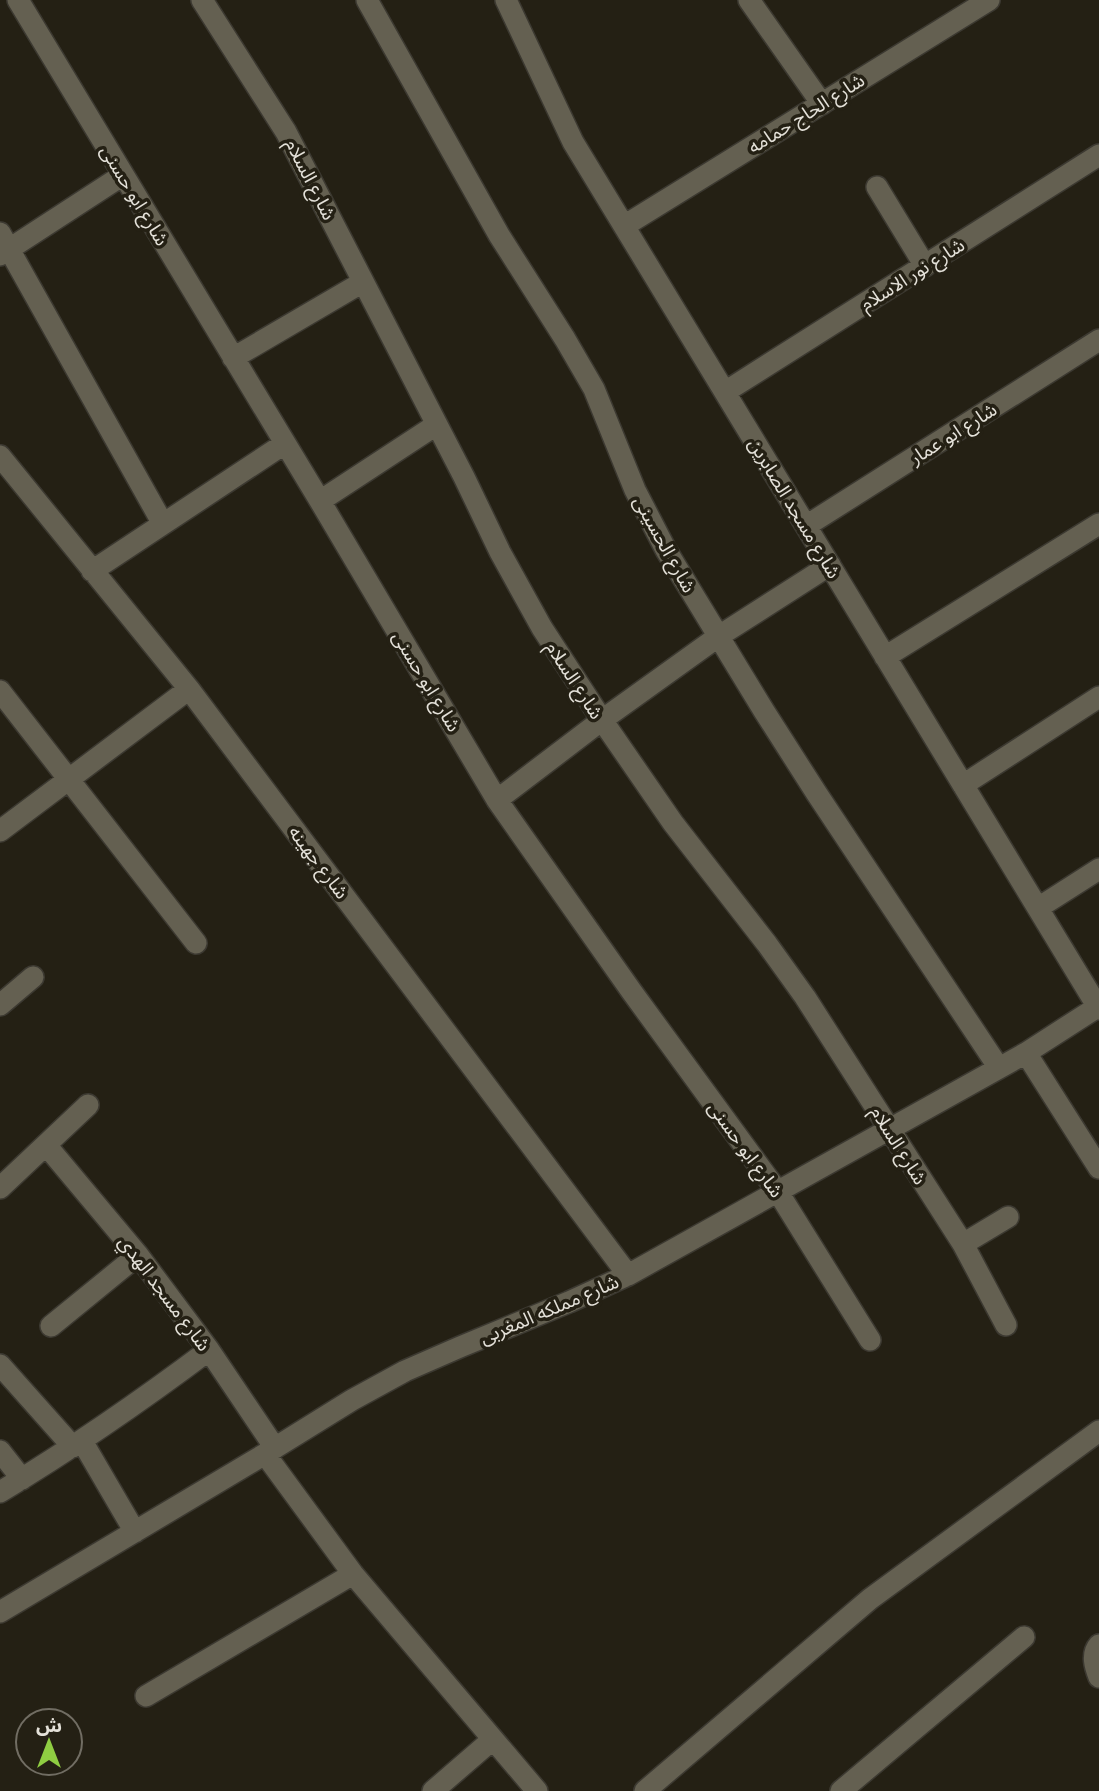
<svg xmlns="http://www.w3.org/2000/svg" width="1099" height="1791" font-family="'Open Sans','Noto Sans Arabic',sans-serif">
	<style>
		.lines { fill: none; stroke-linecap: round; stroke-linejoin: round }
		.minor-casing { stroke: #3c3931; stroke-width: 24 }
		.minor { stroke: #646051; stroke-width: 21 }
		.labels { text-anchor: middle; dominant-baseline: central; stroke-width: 7; stroke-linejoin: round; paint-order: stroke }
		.street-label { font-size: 19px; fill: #e4e1d9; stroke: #242014 }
	</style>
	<rect width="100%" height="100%" fill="#242014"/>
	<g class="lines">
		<g class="minor-casing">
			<path id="minor" d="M18 0 320 501 497 800 632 992 778 1192 870 1340
				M202 0 286 132 464 477 500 552 542 628 602 720 673 823 767 944 805 997 963 1244 1006 1325
				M367 0 499 235 565 339 594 389 635 490 666 550 764 711 817 794 999 1068
				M506 0 573 142 1099 1009
				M749 0 822 104
				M877 187 925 266
				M624 226 989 0
				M0 233 163 524
				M0 255 123 175
				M233 358 363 282
				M725 392 1099 155
				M0 456 189 689 628 1275
				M320 501 436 425
				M806 526 1099 340
				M92 571 284 444
				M885 657 1099 524
				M0 691 196 943
				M963 785 1099 697
				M497 800 602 720 719 636 830 565
				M0 831 189 689
				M1038 908 1099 869
				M0 1005 33 977
				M1026 1053 1099 1168
				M46 1145 138 1255 209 1350 275 1448
				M0 1188 88 1105
				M963 1244 1008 1217
				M51 1326 138 1255
				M0 1365 73 1447
				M82 1441 135 1532
				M0 1451 22 1479
				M265 1454 353 1574 537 1791
				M0 1492C73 1448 141 1401 209 1350
				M0 1612 265 1454 352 1400 405 1371 460 1347 569 1302 628 1275 1026 1053 1099 1006
				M1099 1645C1091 1654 1095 1667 1099 1677
				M146 1696 353 1574
				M433 1791 492 1740
				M645 1791 870 1599 1099 1431
				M841 1791 1024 1637"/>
		</g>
		<use href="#minor" class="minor"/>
	</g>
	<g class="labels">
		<g class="street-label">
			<text transform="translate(806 113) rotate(-32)">شارع الحاج حمامه</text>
			<text transform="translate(311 179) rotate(63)">شارع السلام</text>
			<text transform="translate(135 195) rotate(59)">شارع ابو حسنى</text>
			<text transform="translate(912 274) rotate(-32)">شارع نور الاسلام</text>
			<text transform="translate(953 433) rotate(-32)">شارع ابو عمار</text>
			<text transform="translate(795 508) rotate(59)">شارع مسجد الصابرين</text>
			<text transform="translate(665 544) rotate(61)">شارع الحسينى</text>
			<text transform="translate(575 680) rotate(57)">شارع السلام</text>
			<text transform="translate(427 681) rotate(59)">شارع ابو حسنى</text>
			<text transform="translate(319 862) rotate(53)">شارع جهينه</text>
			<text transform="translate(899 1145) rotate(58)">شارع السلام</text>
			<text transform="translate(746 1149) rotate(54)">شارع ابو حسنى</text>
			<text transform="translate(165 1293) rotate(53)">شارع مسجد الهدي</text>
			<text transform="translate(549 1309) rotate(-23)">شارع مملكه المغربى</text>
		</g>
	</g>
	<g transform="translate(49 1742)"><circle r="33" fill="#242014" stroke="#716d63" stroke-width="2"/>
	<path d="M0-5L12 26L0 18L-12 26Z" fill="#8fcd42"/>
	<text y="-10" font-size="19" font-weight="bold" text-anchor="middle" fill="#e4e1d9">ش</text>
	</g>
</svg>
